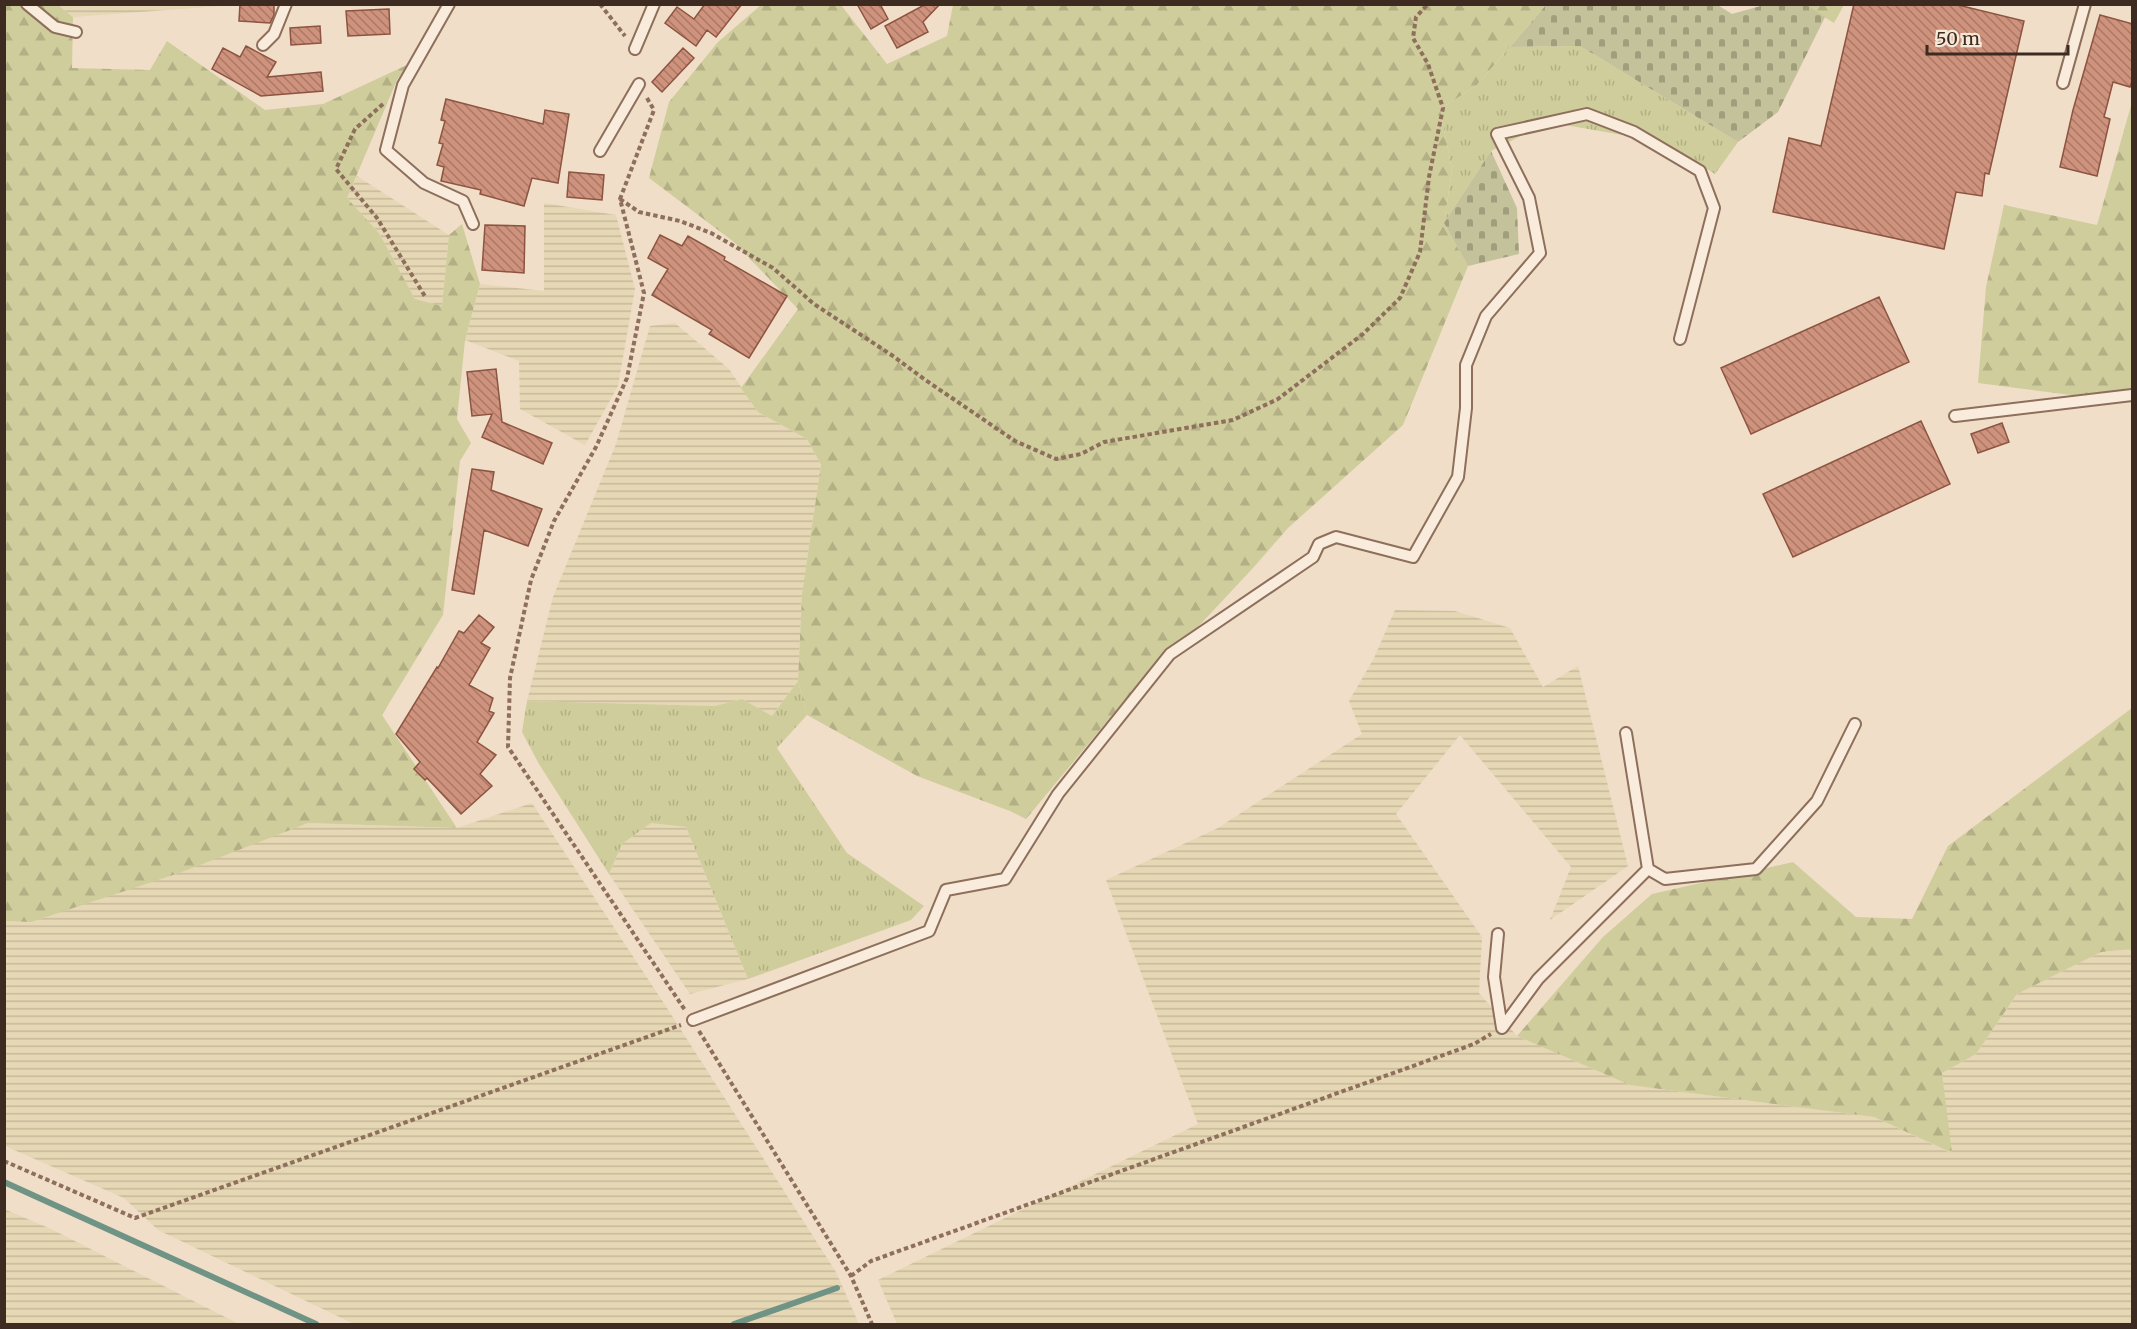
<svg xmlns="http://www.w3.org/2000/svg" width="2137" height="1329" font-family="Merriweather,serif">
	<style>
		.farmland { fill: url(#farmland-rules) }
		.grass { fill: url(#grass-tufts) }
		.forest { fill: url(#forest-firs) }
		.cemetery { fill: url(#cemetery-stones) }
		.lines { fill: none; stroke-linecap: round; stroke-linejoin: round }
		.stream { stroke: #6f9384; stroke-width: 6 }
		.building { fill: url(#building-back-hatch); stroke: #8c5441; stroke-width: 1.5 }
		.service-casing { stroke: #8d6f5c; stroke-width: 14 }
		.path { stroke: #8d6f5c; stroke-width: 4; stroke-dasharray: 4.5 3; stroke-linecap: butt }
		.service { stroke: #faecdc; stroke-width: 10 }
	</style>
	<defs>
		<pattern id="farmland-rules" width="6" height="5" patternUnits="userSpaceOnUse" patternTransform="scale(1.5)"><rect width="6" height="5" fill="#e6d7b5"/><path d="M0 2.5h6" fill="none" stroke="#c6b99b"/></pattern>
		<pattern id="grass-tufts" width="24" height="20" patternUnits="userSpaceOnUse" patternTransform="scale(1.5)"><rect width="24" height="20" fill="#cfcd9b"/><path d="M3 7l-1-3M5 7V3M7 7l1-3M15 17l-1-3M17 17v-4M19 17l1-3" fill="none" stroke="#b3b085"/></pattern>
		<pattern id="forest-firs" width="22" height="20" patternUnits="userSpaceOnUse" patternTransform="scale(1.5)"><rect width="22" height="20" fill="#cfcd9b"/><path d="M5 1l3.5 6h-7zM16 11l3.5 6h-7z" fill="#b3b085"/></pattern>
		<pattern id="cemetery-stones" width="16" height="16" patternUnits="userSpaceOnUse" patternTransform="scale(1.5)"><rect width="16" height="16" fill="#c4c29a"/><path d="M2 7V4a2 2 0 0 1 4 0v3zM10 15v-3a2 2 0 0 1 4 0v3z" fill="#a09e7d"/></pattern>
		<pattern id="building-back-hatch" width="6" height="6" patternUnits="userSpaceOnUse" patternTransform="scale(1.5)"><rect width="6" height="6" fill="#cf937d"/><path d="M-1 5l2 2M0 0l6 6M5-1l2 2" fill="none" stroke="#a97866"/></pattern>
	</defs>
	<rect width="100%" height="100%" fill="#f0dec8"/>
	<path class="farmland" d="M58 5H221V6L73 17Z
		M357 176 449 235 442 306 415 299 379 233 347 198Z
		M544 203 616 215 635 289 618 386 585 445 520 409 519 361 465 340 480 284 544 291Z
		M675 323 729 369 758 412 807 439 821 465 802 594 798 681 772 716 742 699 715 706 527 701 553 597 616 444 650 326Z
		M1395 610 1455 611 1510 628 1543 687 1578 666 1628 866 1550 920 1571 867 1460 735 1396 814 1482 937 1479 993 1517 1036 1630 1085 1874 1117 1951 1153 1942 1073 1976 1054 2017 994 2101 952 2132 949V1324H897L878 1280 1198 1124 1106 880 1218 828 1362 734 1349 701 1374 658Z
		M532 803 667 1008 836 1272 859 1324H354L158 1230 124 1198 5 1146 4 921 31 922 308 823 457 828Z
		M651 823 686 827 748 979 690 994 609 874 622 844Z
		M4 1209 51 1229 239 1324H5Z"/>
	<path class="grass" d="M1580 46 1738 142 1715 174 1663 142 1548 122 1491 151 1444 223 1452 170 1440 109 1476 86 1510 47Z
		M798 681 807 715 777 748 847 853 924 906 911 920 748 979 686 827 651 823 622 844 609 874 539 764 522 732 527 701 715 706 742 699 772 716Z"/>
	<path class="forest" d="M4 5H58L73 17 72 68 150 70 167 41 265 110 323 104 407 65 397 80 347 198 379 233 415 299 442 306 449 235 462 224 480 284 465 340 457 419 471 443 460 461 443 615 382 715 457 828 308 823 179 873 31 922 5 921Z
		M761 5H841L887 64 947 36 953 5H1546L1476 86 1440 109 1452 170 1444 223 1468 266 1403 425 1288 528 1253 568 1195 630 1118 708 1026 819 1010 811 917 776 807 715 798 681 802 594 821 465 807 439 758 412 741 388 798 309 734 242 649 178 669 102 718 42Z
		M1805 5H1844L1834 23Z
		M2132 102V388L2087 397 1978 383 1986 287 2004 205 2097 225Z
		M2132 708V949L2101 952 2017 994 1976 1054 1942 1073 1952 1153 1874 1117 1630 1085 1517 1036 1603 937 1652 894 1793 862 1856 917 1912 919 1948 846Z"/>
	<path class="cemetery" d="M1716 4 1732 14 1764 5 1805 4 1825 17 1778 112 1738 142 1580 46 1510 47 1546 5Z
		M1491 151 1517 208 1519 254 1468 266 1444 223Z"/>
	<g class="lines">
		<path class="stream" d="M4 1182 316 1324
			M734 1324 837 1288"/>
	</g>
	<path class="building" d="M240 4H274V15L270 23 239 21Z
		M705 4H742L716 37 707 30 696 46 665 23 677 7 694 19Z
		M857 4H880L888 19 871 29Z
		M926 4H940L923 22 928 32 897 48 885 26Z
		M1854 4H1954L2024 21 1989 174 1985 173 1982 196 1956 192 1944 249 1773 212 1789 138 1821 146Z
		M389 9 390 34 348 36 346 11Z
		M2100 15 2133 24V78L2130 87 2113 82 2104 117 2110 119 2097 176 2060 167 2073 110Z
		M320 26 321 43 291 45 290 28Z
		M246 46 276 62 267 77 321 72 323 91 261 96 212 69 223 48 240 57Z
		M683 48 694 58 662 92 652 82Z
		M446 99 543 124 545 110 569 114 558 183 532 178 524 206 480 194 481 190 441 181 444 167 437 165 443 144 439 143 445 121 441 120Z
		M569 172 604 175 602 200 567 197Z
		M485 225 525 226 524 273 482 270Z
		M660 235 682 246 688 236 725 257 724 260 787 296 749 358 709 334 712 330 652 295 668 269 648 258Z
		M1879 297 1909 362 1751 434 1721 368Z
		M496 369 502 422 552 443 543 464 482 437 492 414 472 416 467 372Z
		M1921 421 1950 484 1793 557 1763 494Z
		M2002 423 2009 442 1978 453 1971 434Z
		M472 469 494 472 491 490 542 509 528 546 484 530 474 594 452 590Z
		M479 615 494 627 481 643 490 648 469 685 493 698 489 711 494 713 477 742 496 755 480 774 492 786 461 814 427 778 425 780 414 769 420 762 396 734 437 667 438 668 459 631 464 633Z"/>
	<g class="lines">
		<g class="service-casing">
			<path id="service" d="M27 4 55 27 76 32
				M449 4 403 85 386 150 424 183 463 201 473 224
				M263 45 274 34 286 4
				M635 49 654 4
				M2063 83 2085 4
				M600 151 639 84
				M1955 416 2132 395
				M1626 733 1648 869 1665 879 1756 869 1817 801 1855 724
				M1498 934 1494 977 1502 1028
				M693 1020 929 931 946 890 1005 879 1058 794 1170 654 1313 557 1319 544 1336 537 1413 557 1458 477 1466 408V365L1486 316 1540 253 1529 198 1497 134 1587 114 1634 132 1700 171 1714 208 1680 339
				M1502 1028 1538 979 1648 869"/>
		</g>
		<path class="path" d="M600 4 625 36
			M647 98 654 110 620 199 644 293 627 378 596 447 554 521 531 580 510 678 508 747 685 1010
			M383 104 355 129 336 169 377 218 426 298
			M620 199 639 212 680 221 711 233 773 268 814 304 893 356 924 379 1015 441 1056 459 1081 454 1104 442 1233 420 1278 399 1363 334 1400 298 1420 252 1429 177 1443 108 1428 64 1413 38 1416 17 1428 4
			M699 1031 851 1276 872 1324
			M4 1161 135 1218 681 1025
			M851 1276 871 1261 1474 1044 1491 1034"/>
		<use href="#service" class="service"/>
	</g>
	<rect width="2137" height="1329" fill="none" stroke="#3d2a20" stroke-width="12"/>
	<path d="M1927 45v9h141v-9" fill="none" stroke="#3d2a20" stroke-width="3"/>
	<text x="1936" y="45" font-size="18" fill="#3d2a20" stroke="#f7e9d8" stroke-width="4.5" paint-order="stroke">50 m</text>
</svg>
